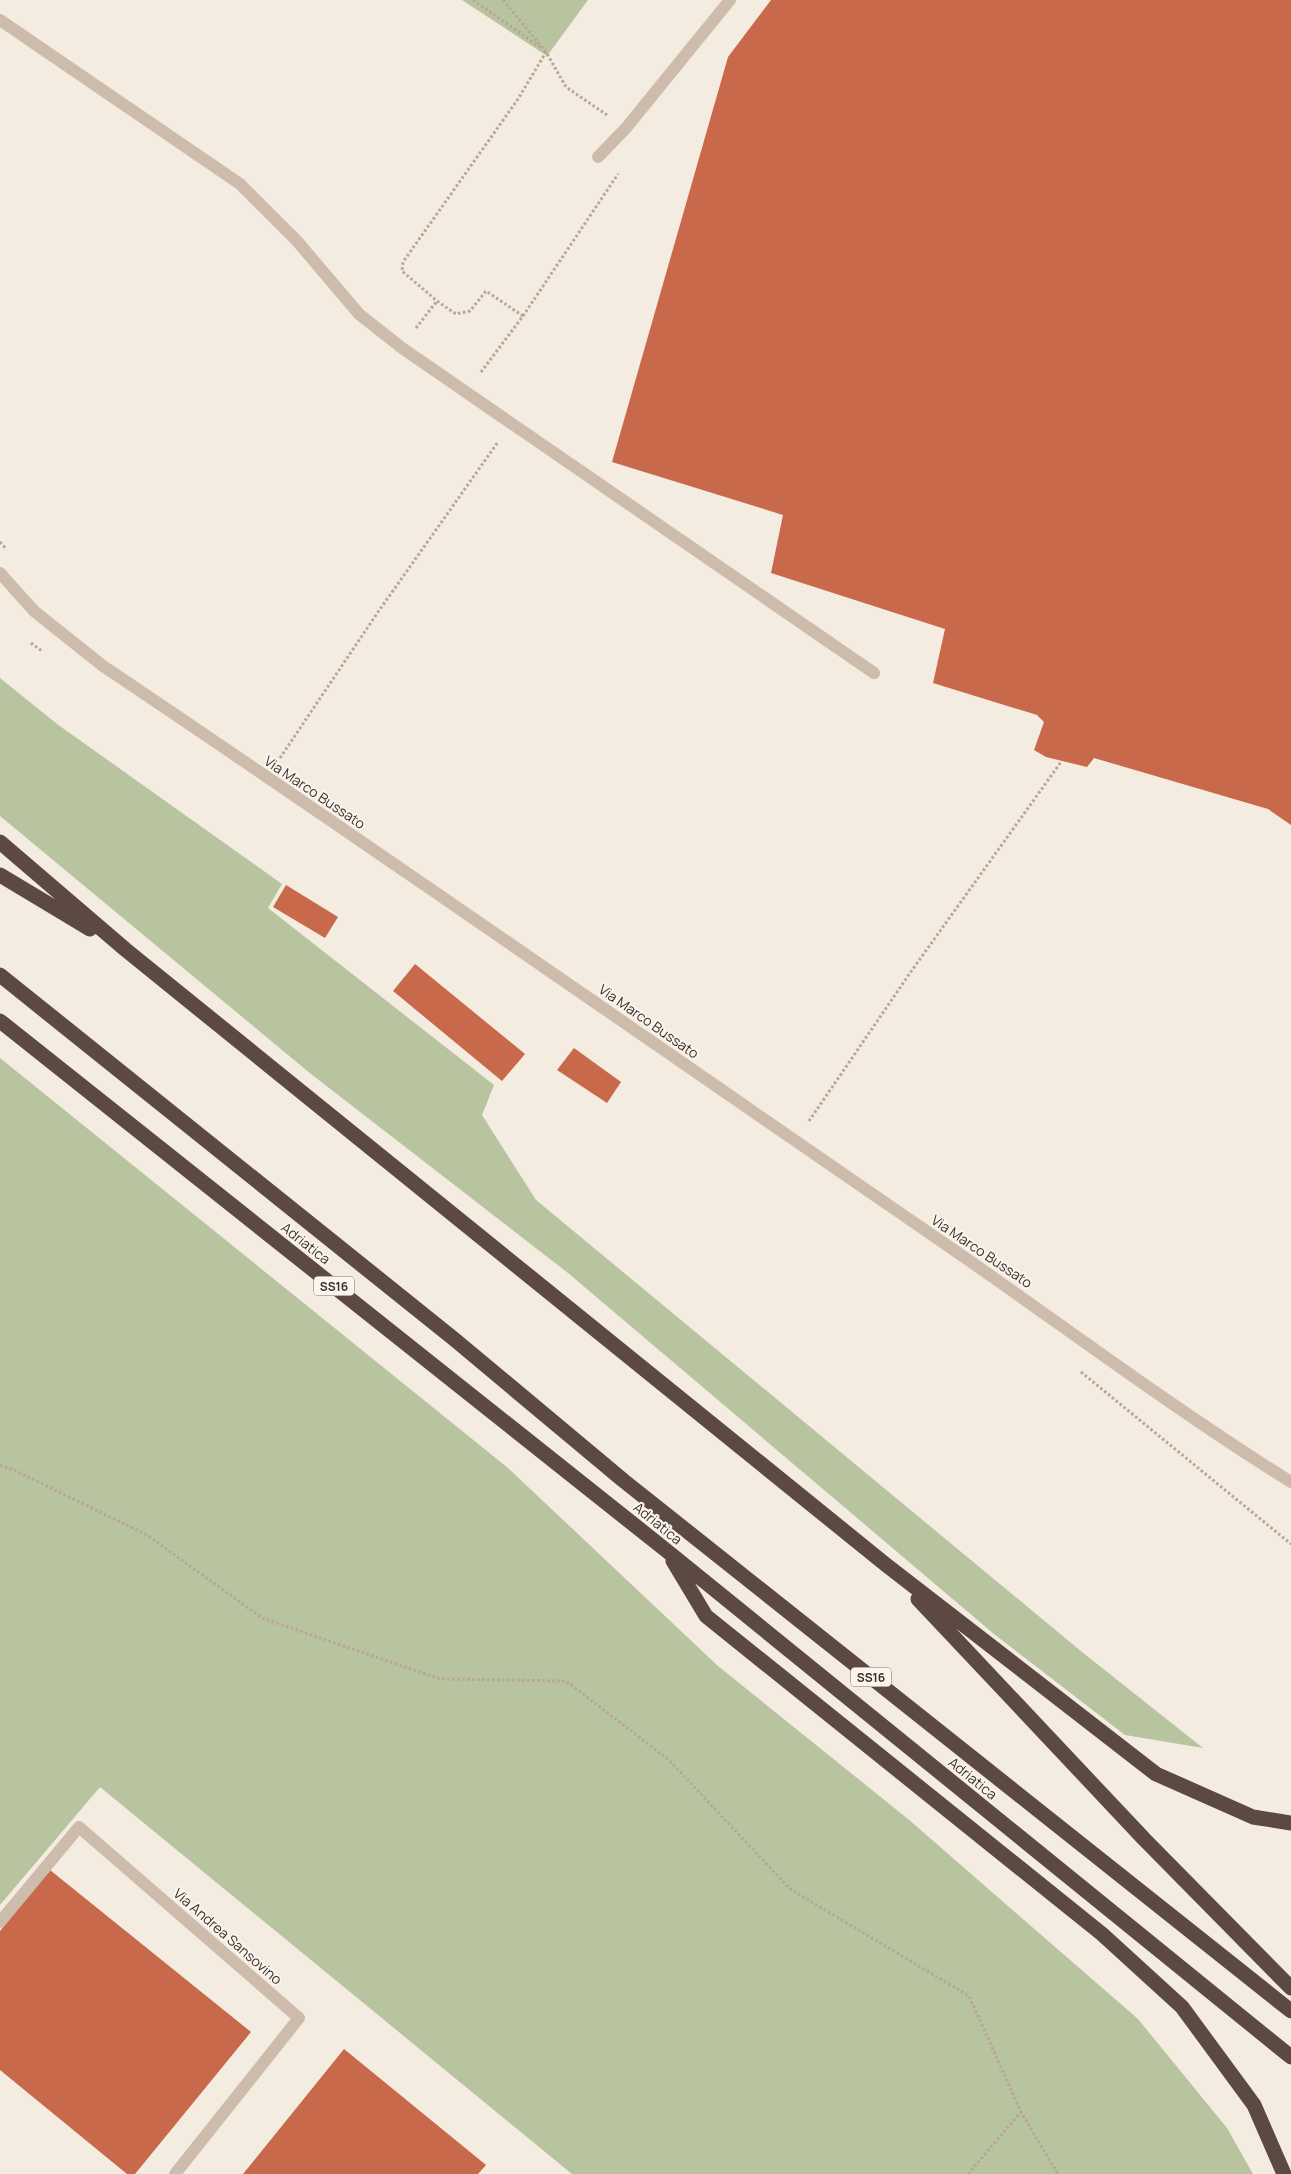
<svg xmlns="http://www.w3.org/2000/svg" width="1291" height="2174" font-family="Manrope,sans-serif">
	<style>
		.green { fill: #b8c4a0 }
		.building { fill: #c8694b }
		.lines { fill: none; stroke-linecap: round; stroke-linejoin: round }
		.path { stroke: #b9a596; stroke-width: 3; stroke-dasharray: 2.5 2.5; stroke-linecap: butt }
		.lane { stroke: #cdbbac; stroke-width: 12 }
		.street { stroke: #cdbbac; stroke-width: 12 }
		.highway { stroke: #5c4a42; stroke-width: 15 }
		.labels { text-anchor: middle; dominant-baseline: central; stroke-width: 4; stroke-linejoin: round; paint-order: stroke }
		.shield { fill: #fbf5ee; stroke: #756b66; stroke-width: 1 }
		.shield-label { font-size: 12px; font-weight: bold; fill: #3b302b }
		.street-label { font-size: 14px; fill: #3b302b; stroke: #fbf5ee }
	</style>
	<rect width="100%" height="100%" fill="#f4ebe1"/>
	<path class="green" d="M462 0H588L547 56Z
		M0 678 57 724 282 884 268 908 494 1085 482 1115 536 1200 1082 1652 1203 1748 1125 1735 994 1634 568 1273 311 1074 0 816Z
		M0 1058 508 1468 718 1666 908 1819 1138 2019 1227 2128 1253 2174H572L100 1787 0 1905Z"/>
	<path class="building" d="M771 0H1291V825L1268 809 1094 758 1087 767 1046 757 1034 750 1044 722 1037 715 933 683 945 629 771 573 783 515 612 462 728 57Z
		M286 885 338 917 325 938 273 907Z
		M415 964 525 1054 502 1081 393 991Z
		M574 1048 621 1082 607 1103 557 1070Z
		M50 1870 251 2032 135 2174H127L0 2070V1931Z
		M344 2049 486 2165 478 2174H243Z"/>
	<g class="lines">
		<path class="path" d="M473 0 540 47
			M503 0 546 52 566 87 607 115
			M523 316 486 291 470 311 456 314 437 301 402 271 403 262 518 99 546 52
			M416 328 437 301
			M481 372 523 316 618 174
			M0 542 6 549
			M31 643 42 651
			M280 758 378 612 498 442
			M809 1121 910 973 1061 762
			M1081 1372 1291 1544
			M0 1465 16 1471 147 1535 262 1618 440 1679 566 1681 669 1760 790 1889 969 1996 1021 2112 1058 2174
			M968 2174 1021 2112"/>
		<path class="lane" d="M598 157 626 128 730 0"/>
		<path class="street" d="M0 20 240 184 297 241 359 314 402 348 874 673
			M0 573 34 611 103 666C388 857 668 1054 951 1248 1064 1326 1174 1409 1291 1482
			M0 1922 79 1827 299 2018 175 2174"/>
		<path class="highway" d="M0 842 126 950 885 1564 1156 1774 1253 1817 1291 1823
			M0 875 90 929
			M0 975 454 1339 624 1481 1291 2011
			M0 1021 667 1551 1291 2057
			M673 1561 706 1616 1102 1934 1182 2007 1254 2105 1284 2174
			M918 1599 1145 1840 1291 1988"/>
	</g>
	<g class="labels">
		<g class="shield">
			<rect x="314" y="1276.5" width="40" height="19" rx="4"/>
			<rect x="851" y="1667.5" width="40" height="19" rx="4"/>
		</g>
		<g class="shield-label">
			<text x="334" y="1286">SS16</text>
			<text x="871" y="1677">SS16</text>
		</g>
		<g class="street-label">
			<text transform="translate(315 792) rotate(34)">Via Marco Bussato</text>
			<text transform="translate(649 1021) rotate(35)">Via Marco Bussato</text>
			<text transform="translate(306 1243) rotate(38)">Adriatica</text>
			<text transform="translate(982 1251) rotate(34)">Via Marco Bussato</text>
			<text transform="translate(658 1523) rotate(39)">Adriatica</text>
			<text transform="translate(973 1778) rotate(39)">Adriatica</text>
			<text transform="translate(228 1936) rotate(41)">Via Andrea Sansovino</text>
		</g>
	</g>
</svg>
